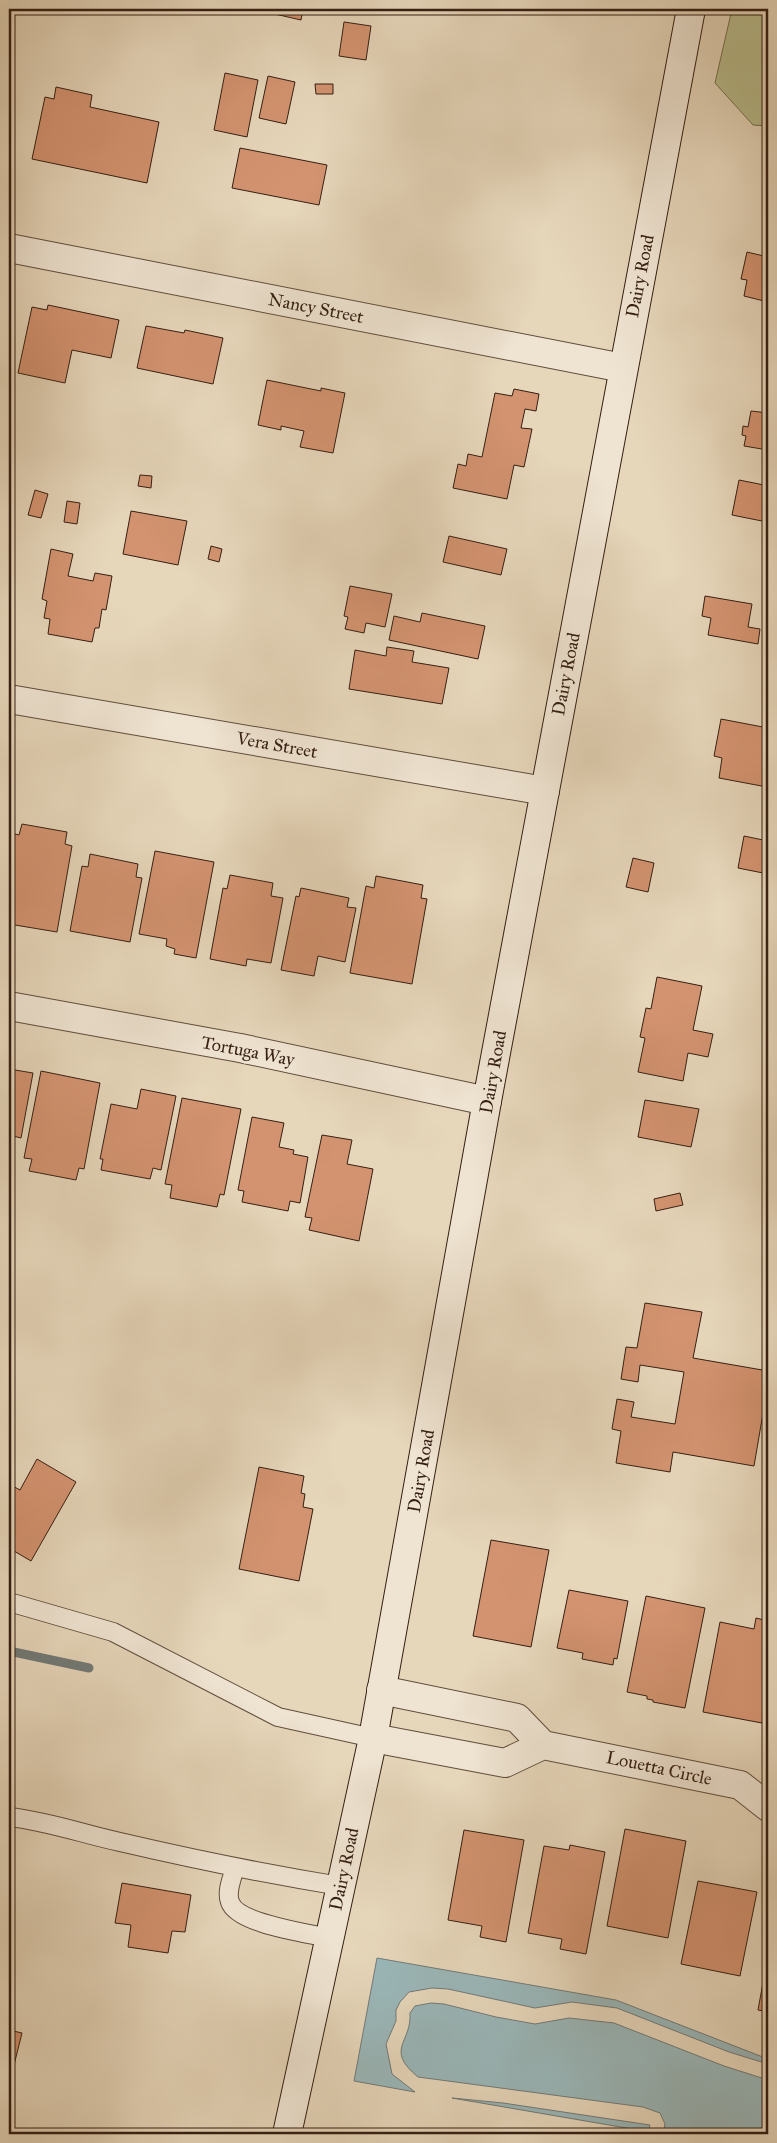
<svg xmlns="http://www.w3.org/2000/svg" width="777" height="2143" font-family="'IM FELL Great Primer',serif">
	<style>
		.green { fill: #b9bc8c; stroke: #776e50 }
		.water { fill: #9ab7b9; stroke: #727a77 }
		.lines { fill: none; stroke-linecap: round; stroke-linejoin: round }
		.stream { stroke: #727a77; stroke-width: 9 }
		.building { fill: #d39370; stroke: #351f13 }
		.lane-casing { stroke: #614d3d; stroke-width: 20 }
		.street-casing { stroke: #614d3d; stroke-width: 30 }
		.secondary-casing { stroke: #351f13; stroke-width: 30 }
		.lane { stroke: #efe4d2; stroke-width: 18 }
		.street { stroke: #efe4d2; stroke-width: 28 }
		.secondary { stroke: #efe4d2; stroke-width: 28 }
		.labels { text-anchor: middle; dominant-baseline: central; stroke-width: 5; stroke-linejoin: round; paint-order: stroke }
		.street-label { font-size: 18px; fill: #351f13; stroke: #efe4d2 }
	</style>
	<rect width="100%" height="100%" fill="#e6d6ba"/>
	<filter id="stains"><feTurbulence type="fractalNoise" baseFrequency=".004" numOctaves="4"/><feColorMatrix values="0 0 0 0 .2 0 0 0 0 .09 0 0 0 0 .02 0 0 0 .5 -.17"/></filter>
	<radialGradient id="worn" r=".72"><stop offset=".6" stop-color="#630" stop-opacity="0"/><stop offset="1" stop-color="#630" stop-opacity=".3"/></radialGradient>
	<path class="green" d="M732 9H768V126L753 125 715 83Z"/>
	<path class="water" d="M377 1958 616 2000 768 2059V2064L729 2052 617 2008 572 2002 535 2008 448 1989 432 1988 409 1992 400 2002 396 2010V2021L386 2044 392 2074 415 2092 354 2081Z
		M431 2003 444 2004 496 2017 535 2024 569 2018 614 2023 724 2066 768 2080V2134H663L665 2124 660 2113 643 2107 418 2077C384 2049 412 2043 410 2013L415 2006Z
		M452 2098 503 2103 650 2125 648 2134H632V2129Z"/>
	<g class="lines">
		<path class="stream" d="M9 1651 89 1668"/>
	</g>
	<path class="building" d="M253 9H303L301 20Z
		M344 22 371 26 366 60 339 56Z
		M225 73 258 80 247 137 214 130Z
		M268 76 295 82 286 124 259 118Z
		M315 84H333V94H316Z
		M56 87 92 95 90 107 159 122 147 183 32 159 45 97 54 99Z
		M240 148 327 165 319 205 232 188Z
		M747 252 768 257V302L744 296 747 280 741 279Z
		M48 305 119 320 111 358 72 350 65 383 18 373 32 307 47 310Z
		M146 326 184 333 185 330 223 338 213 384 137 368Z
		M267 380 321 391V388L345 393 333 453 300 447 304 431 281 426V430L258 425Z
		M514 389 539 394 536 411 525 409 521 428 532 429 524 467 514 465 507 499 453 488 458 464 466 466 468 454 482 457 495 393 512 396Z
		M751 411 768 413V450L744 446 746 436 742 435 743 426 748 427Z
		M767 470V522L732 515 739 480 764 485Z
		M140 475 152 476 151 488 138 486Z
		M35 490 48 494 41 518 28 515Z
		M67 501 80 503 77 524 64 522Z
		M131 511 187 521 178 565 123 554Z
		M449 536 507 549 501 575 443 562Z
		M211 546 222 549 219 562 208 559Z
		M51 549 73 554 68 576 93 581 95 573 112 576 106 610 102 609 99 628H95L92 642 48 634 50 619 44 618 47 601 42 599Z
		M350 586 392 594 385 627 366 623 364 633 345 629 348 617 344 616Z
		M705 596 752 604 748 627 760 629 758 644 708 635 711 618 702 616Z
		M422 613 485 626 478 659 389 640 394 616 420 622Z
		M387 647 414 651 412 662 449 668 442 704 349 689 355 650 386 656Z
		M721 719 768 728 767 787 719 778 722 758 714 756Z
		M22 824 67 832 65 844 72 846 57 932 9 924V846L11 833 19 835Z
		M744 836 768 841V874L738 868Z
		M155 851 214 862 196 958 174 954 175 949 166 946 167 939 139 934Z
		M90 854 138 864 136 877 142 878 130 942 70 931 82 866 88 867Z
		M633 858 654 863 648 892 626 887Z
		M230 875 273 883 271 896 283 898 271 963 247 959 246 966 210 959 223 888 227 889Z
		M376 876 423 885 421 898 427 899 412 984 350 973 366 886 374 888Z
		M301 888 349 898 347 907 356 908 345 962 318 956 314 976 281 970 296 896 299 897Z
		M657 977 702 986 693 1030 713 1034 708 1057 688 1053 683 1081 638 1072 645 1038 640 1037 646 1008 651 1009Z
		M9 1069 33 1073 21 1138 13 1136 10 1151Z
		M41 1071 100 1083 84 1169 79 1168 76 1180 29 1171 32 1159 24 1158Z
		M141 1089 176 1096 161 1170 153 1168 150 1179 101 1170 103 1159H100L111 1104 137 1109Z
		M182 1098 241 1109 224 1195 220 1194 217 1207 170 1198 172 1185 165 1184Z
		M645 1100 699 1109 691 1147 638 1137Z
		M252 1117 284 1123 279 1147 294 1150 293 1154 308 1157 300 1203 290 1201 288 1211 242 1202 244 1191 238 1190Z
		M322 1135 352 1140 347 1164 373 1169 359 1241 309 1230 312 1218 305 1217Z
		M680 1193 683 1205 656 1211 654 1199Z
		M645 1303 702 1312 693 1358 768 1371V1384L754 1466 673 1452 670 1472 616 1463 621 1431 612 1429 617 1399 634 1402 631 1417 675 1424 684 1372 640 1365 638 1382 621 1379 626 1347 637 1348Z
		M37 1459 76 1482 31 1561 9 1548V1484L20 1490Z
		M259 1467 304 1476 301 1493 305 1494 303 1507 313 1509 299 1581 239 1569Z
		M491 1540 549 1550 531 1647 473 1636Z
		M569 1590 628 1601 617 1659 614 1658 613 1665 582 1659 583 1653 557 1648Z
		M646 1596 705 1608 685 1708 653 1702V1700L647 1699V1696L627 1692Z
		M756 1618 768 1621V1691L762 1723 703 1712 720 1622 754 1629Z
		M625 1829 686 1841 668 1938 607 1926Z
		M464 1830 524 1840 506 1942 480 1937 482 1926 448 1920Z
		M570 1845 605 1852 586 1954 560 1949 562 1939 528 1933 544 1846 569 1850Z
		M698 1881 757 1892 740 1976 681 1964Z
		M122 1883 191 1895 185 1932 172 1931 168 1953 128 1947 131 1925 115 1923Z
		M768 1955V2012L758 2010Z
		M9 2030 22 2033 14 2065 9 2064Z"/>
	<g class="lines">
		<g class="lane-casing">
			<path id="lane" d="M9 1602 113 1632 278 1717 373 1738
				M9 1817C47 1821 83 1834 120 1842 193 1859 266 1874 340 1886
				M235 1868C232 1878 226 1892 230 1902 237 1924 308 1933 329 1938"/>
		</g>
		<g class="street-casing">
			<path id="street" d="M9 248 623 368
				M9 699 545 791
				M9 1006 240 1048 487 1101
				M381 1690 517 1718 543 1745
				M373 1738 505 1763 543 1745 740 1785 768 1807"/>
		</g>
		<g class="secondary-casing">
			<path id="secondary" d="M287 2134 373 1738 487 1101 691 9"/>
		</g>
		<use href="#lane" class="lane"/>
		<use href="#street" class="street"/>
		<use href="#secondary" class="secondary"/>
	</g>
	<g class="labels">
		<g class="street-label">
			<text transform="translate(640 276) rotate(-79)">Dairy Road</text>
			<text transform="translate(316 308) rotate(11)">Nancy Street</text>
			<text transform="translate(566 674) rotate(-79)">Dairy Road</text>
			<text transform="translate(277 745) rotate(10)">Vera Street</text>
			<text transform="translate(248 1051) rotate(11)">Tortuga Way</text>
			<text transform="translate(493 1072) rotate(-80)">Dairy Road</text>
			<text transform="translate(421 1471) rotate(-80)">Dairy Road</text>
			<text transform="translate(659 1768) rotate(12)">Louetta Circle</text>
			<text transform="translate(344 1869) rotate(-78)">Dairy Road</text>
		</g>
	</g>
	<rect width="777" height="2143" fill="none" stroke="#e6d6ba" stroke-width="30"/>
	<rect x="10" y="10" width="757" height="2123" fill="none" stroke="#351f13" stroke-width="2.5"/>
	<rect x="15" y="15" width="747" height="2113" fill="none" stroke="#351f13"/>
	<rect width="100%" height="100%" filter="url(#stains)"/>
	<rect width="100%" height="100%" fill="url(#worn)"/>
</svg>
